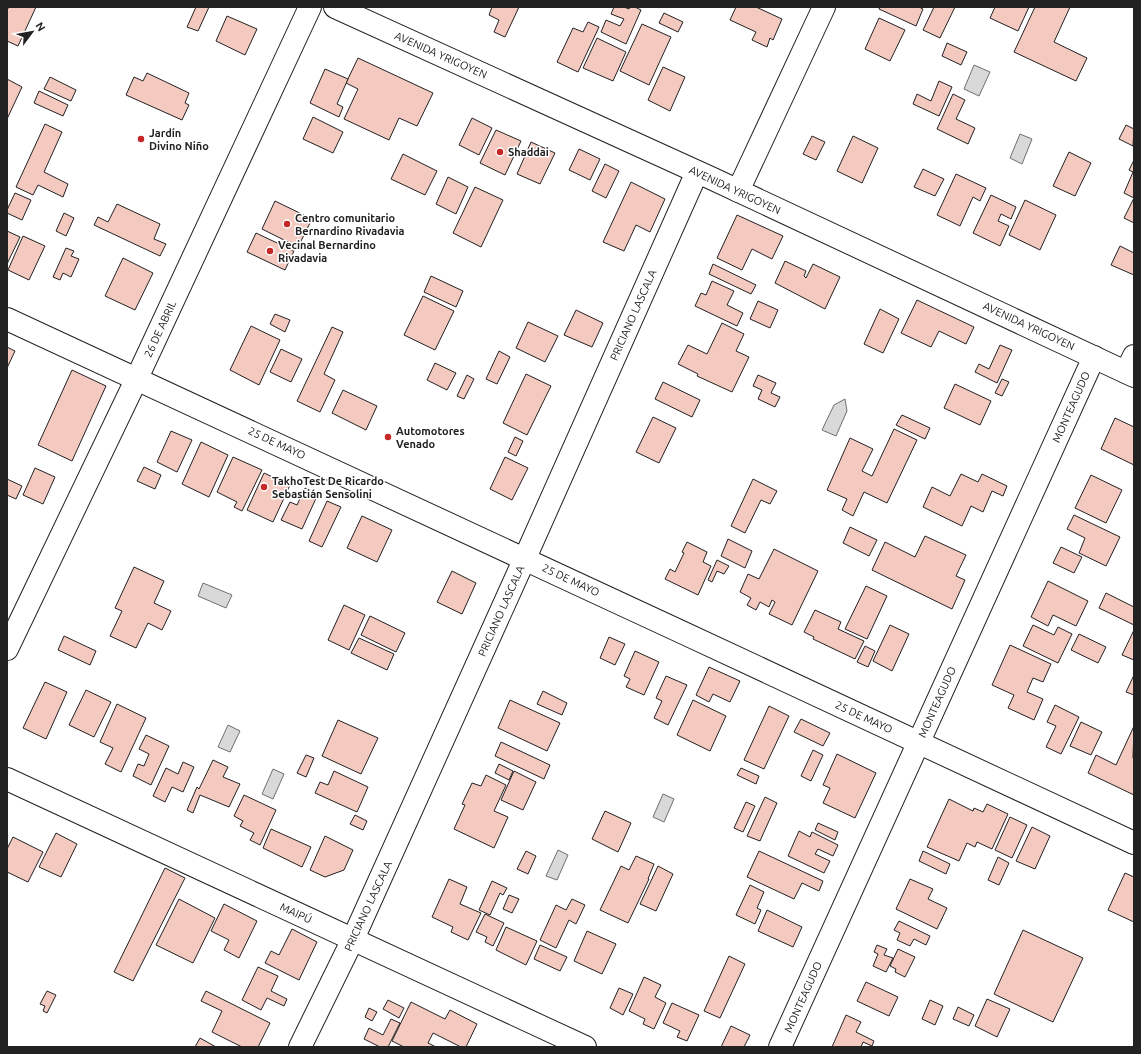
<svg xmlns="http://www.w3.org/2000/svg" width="1141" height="1054" font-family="Ubuntu,sans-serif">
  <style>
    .water { fill: #d9d9d9; stroke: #6f6f6f }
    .building { fill: #f3c9c0; stroke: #222 }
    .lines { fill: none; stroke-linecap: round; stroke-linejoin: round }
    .street-casing { stroke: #222; stroke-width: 24 }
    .secondary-casing { stroke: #222; stroke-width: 24 }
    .street { stroke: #fff; stroke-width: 22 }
    .secondary { stroke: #fff; stroke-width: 22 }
    .poi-dot { fill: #c62828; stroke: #fff; stroke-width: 1.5 }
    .labels { text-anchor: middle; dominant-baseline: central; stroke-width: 3; stroke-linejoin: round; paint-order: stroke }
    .street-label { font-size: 11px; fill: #222; stroke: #fff }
    .poi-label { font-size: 11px; font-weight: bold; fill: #222; stroke: #fff; text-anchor: start }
  </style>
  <rect width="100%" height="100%" fill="#fff"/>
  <g class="water">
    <polygon points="974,65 990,72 979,96 964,89"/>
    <polygon points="1020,134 1032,139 1022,164 1010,158"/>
    <polygon points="845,399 847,411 836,436 822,430 834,405"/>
    <polygon points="203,583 232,595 226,608 198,596"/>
    <polygon points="228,725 240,731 230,752 218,747"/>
    <polygon points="273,769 284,774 273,799 262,794"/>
    <polygon points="663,794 674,799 664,822 653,817"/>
    <polygon points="558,850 568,855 557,880 546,876"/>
  </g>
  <g class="building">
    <polygon points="9,7 36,7 18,46 7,41 7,10"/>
    <polygon points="196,7 209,7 198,31 187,27"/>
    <polygon points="492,7 519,7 505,37 494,32 499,20 489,15"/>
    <polygon points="614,7 624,7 629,9 630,7 635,7 641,10 626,44 601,32 606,20 620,26 624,19 611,14"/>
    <polygon points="736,7 756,7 782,19 773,40 770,38 767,47 752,40 756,32 730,20"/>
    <polygon points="880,7 919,7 923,9 916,26 879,9"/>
    <polygon points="934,7 955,7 940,38 923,30"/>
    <polygon points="995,7 1029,7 1018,31 990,18"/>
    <polygon points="1035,7 1070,7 1054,42 1087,58 1076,81 1014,52"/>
    <polygon points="664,13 683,22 678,32 659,23"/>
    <polygon points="227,16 257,29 245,55 216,41"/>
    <polygon points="879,18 905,30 890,61 865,49"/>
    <polygon points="588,22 599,27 578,72 557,62 573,28 583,32"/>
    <polygon points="642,24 671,37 649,85 620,71"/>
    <polygon points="597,38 626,52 613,81 583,68"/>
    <polygon points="947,43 967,52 961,65 942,56"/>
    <polygon points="358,58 433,93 417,126 399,118 389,140 344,119 358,89 346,83"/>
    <polygon points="663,67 685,77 670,111 648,100"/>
    <polygon points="325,69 348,79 337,104 343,107 339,117 310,103"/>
    <polygon points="147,73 189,93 185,103 189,105 182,120 126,95 134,77 143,81"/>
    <polygon points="50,77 76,90 71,101 44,89"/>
    <polygon points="7,79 22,87 7,119"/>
    <polygon points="939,81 952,87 939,116 913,104 917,94 931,101"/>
    <polygon points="39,91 68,105 63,116 34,103"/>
    <polygon points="953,94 965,100 956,119 975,128 968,144 937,129"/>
    <polygon points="313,117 343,132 333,153 303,139"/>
    <polygon points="472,118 492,128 479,155 459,145"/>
    <polygon points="45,124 62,132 44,172 68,184 63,197 38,185 33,195 16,187"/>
    <polygon points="1126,125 1134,129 1133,146 1119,139"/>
    <polygon points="496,130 521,141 505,175 480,163"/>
    <polygon points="812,136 825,142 816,160 803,154"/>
    <polygon points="853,136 878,148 862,183 837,171"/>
    <polygon points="531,142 555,153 540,184 517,174"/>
    <polygon points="579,149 600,159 590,180 569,170"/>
    <polygon points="1069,152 1091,163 1075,196 1053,186"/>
    <polygon points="403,154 437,171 425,195 391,179"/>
    <polygon points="1134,160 1134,223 1124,218 1134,198 1124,193 1133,172 1129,170"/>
    <polygon points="605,164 619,171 606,198 592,191"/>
    <polygon points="923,169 944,179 935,196 914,187"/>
    <polygon points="956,174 986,188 980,201 973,197 960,226 937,215"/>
    <polygon points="448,177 468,187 456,214 436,204"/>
    <polygon points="631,182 665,199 650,232 636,225 624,251 603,242"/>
    <polygon points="475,187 503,200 481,247 453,233"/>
    <polygon points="15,193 31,200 22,220 7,213 7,210"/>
    <polygon points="991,195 1016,207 1011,219 1001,214 998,221 1009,226 1000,246 973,233"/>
    <polygon points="1025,200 1056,215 1040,250 1009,235"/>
    <polygon points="275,201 312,219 298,247 262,229"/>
    <polygon points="117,204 160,224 154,239 166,244 160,256 94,225 98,217 108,222"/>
    <polygon points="64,213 74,218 66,236 56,231"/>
    <polygon points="737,215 783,236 772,259 752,249 742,270 717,258"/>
    <polygon points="7,231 20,237 7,264"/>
    <polygon points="256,233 294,251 285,270 247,252"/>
    <polygon points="23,236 45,246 29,280 8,270"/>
    <polygon points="1120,246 1134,253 1134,275 1111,265"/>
    <polygon points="66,248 74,251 71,256 79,259 71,277 63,273 60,280 53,277"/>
    <polygon points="123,258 153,273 135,310 105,296"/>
    <polygon points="785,261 806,271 804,276 806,278 813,264 840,277 825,309 775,283"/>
    <polygon points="713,264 756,285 751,294 709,274"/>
    <polygon points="431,276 463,291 456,307 424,292"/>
    <polygon points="712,281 734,291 727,305 743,313 737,326 695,306 701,293 706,295"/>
    <polygon points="423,296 454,311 435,350 404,335"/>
    <polygon points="917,300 974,327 966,344 939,331 931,347 901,333"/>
    <polygon points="758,301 778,310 770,328 750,319"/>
    <polygon points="880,309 899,319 883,353 864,344"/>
    <polygon points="576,310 603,323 592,347 564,335"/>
    <polygon points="275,314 290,320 285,332 270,324"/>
    <polygon points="528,322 558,336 545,362 516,348"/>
    <polygon points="722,323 744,334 736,351 749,357 732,392 697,376 698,374 678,364 688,345 707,354"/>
    <polygon points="251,326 280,340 259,385 230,370"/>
    <polygon points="332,327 343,332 324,374 335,380 320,412 297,401"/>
    <polygon points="1000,345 1012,350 997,383 975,372 979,364 989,369"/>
    <polygon points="7,347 15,351 7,368"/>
    <polygon points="281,349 302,359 291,382 270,372"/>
    <polygon points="499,351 510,357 497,384 486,379"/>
    <polygon points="435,363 456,373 447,390 427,380"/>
    <polygon points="72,370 106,386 72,461 38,445"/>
    <polygon points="526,374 551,386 527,435 503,423"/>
    <polygon points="467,375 474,379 464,399 457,396"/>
    <polygon points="758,375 776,383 771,393 780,397 775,407 758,399 762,390 753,386"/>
    <polygon points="1002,379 1009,382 1002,396 995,393"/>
    <polygon points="663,382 700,400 692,417 655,399"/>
    <polygon points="955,384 991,401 980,425 944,408"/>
    <polygon points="343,390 377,406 366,430 332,413"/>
    <polygon points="902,415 930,428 925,439 896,425"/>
    <polygon points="653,417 676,428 659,463 636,452"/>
    <polygon points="1115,418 1134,427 1134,465 1101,449"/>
    <polygon points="894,429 917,440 887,503 864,492 853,516 842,510 847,499 827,490 850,438 873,449 862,471 872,476"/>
    <polygon points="171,431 192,440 177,472 157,462"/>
    <polygon points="515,437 523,441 516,456 508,452"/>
    <polygon points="201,442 228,455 209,497 182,484"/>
    <polygon points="233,457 262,470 242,511 234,507 237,502 217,492"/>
    <polygon points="505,457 528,468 512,500 490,489"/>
    <polygon points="144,467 161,475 155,489 137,481"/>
    <polygon points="35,468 55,477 43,504 23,495"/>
    <polygon points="264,473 290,485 273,522 247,510"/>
    <polygon points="961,474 978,482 982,474 1007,486 1003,496 992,491 983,512 971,506 962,526 923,507 932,487 950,496"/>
    <polygon points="1091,475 1122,490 1106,523 1075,508"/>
    <polygon points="7,479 22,486 16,499 7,495"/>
    <polygon points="753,479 777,491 770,504 761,500 745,533 731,526"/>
    <polygon points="305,488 318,494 302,529 281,520 290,502 297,505"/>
    <polygon points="327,501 341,507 322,547 309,541"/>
    <polygon points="1074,515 1120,537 1106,566 1079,553 1085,538 1067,529"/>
    <polygon points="362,516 392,530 377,562 347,548"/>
    <polygon points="850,527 877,540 869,556 843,543"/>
    <polygon points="925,536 966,555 956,576 965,580 952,609 872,570 885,542 915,557"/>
    <polygon points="728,539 752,551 745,568 721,556"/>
    <polygon points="687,542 707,552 703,562 711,566 698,595 665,579 670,569 675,572 684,553 682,552"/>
    <polygon points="1061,547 1082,557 1074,573 1053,563"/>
    <polygon points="774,549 818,571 792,625 769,614 775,602 772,600 769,607 760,602 756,610 747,605 751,598 740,592 748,574 759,579"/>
    <polygon points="717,560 729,566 724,574 717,571 712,582 708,580"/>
    <polygon points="134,567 164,581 154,603 171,611 162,630 148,623 136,648 110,636 122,611 115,608"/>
    <polygon points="452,571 476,583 462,614 437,602"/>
    <polygon points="1048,581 1088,601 1076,626 1053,615 1048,626 1031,617"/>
    <polygon points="866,586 887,596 867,639 845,629"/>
    <polygon points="1106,593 1134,607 1134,625 1099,608"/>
    <polygon points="344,605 365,615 349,650 328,640"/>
    <polygon points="815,610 841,622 838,629 864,641 855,659 813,639 814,637 804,632"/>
    <polygon points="370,616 405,633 396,652 361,635"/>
    <polygon points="890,625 909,634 892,671 873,661"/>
    <polygon points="1033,625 1054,635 1058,627 1072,634 1058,663 1023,646"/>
    <polygon points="1134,630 1134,660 1122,655"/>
    <polygon points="1079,634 1106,647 1098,663 1071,650"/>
    <polygon points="64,636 96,651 90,665 58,650"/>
    <polygon points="609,637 625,644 615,665 600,658"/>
    <polygon points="359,638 394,654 387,670 351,653"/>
    <polygon points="1010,645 1051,664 1043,682 1033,678 1027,692 1043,699 1034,720 1008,708 1014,695 992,685"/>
    <polygon points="865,646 875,651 868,667 857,662"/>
    <polygon points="635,651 659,662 644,695 626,687 630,679 624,676"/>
    <polygon points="709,667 740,681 730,702 713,694 709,702 696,695"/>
    <polygon points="1134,675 1134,695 1126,692"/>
    <polygon points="666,676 687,685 668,725 654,718 662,701 656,698"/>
    <polygon points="45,682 67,692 46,739 23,728"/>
    <polygon points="86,690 111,702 94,737 69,725"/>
    <polygon points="543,691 567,703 562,715 537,704"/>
    <polygon points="510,700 560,723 547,751 498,728"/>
    <polygon points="693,700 726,716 710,751 677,735"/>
    <polygon points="117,704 146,718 121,772 105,764 113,748 100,742"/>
    <polygon points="1055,705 1079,717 1061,754 1046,747 1056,726 1047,722"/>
    <polygon points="769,706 789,716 764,769 744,760"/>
    <polygon points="801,719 830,733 823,746 794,732"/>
    <polygon points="338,720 378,738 361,774 322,756"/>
    <polygon points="1081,722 1102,732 1091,755 1070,746"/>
    <polygon points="1134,726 1133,758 1134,759 1134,795 1088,773 1096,755 1116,765"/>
    <polygon points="146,735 169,746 151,785 133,776 138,764 144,766 149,754 139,749"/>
    <polygon points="501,742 550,765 544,779 495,756"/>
    <polygon points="813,750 823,755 811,781 801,776"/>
    <polygon points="837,754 876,773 855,818 823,803 830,788 823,785"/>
    <polygon points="306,755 314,758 306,777 297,773"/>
    <polygon points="213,760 228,767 223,777 240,784 229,807 200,795 193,813 187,810 197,787 199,789"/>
    <polygon points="183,762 194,767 183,792 172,787 165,802 153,796 166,768 178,774"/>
    <polygon points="499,764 513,771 509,780 495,773"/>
    <polygon points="741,768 759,776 756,784 737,775"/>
    <polygon points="334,771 368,787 357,812 315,793 320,782 328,785"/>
    <polygon points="514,771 536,782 523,810 501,800"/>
    <polygon points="486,775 506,785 494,811 508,817 494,848 454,829 465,805 462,804 472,783 481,786"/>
    <polygon points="244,795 276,810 260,845 250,840 254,833 240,826 243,821 234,816"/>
    <polygon points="765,797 777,803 760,841 747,836"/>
    <polygon points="949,799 973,811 974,808 983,812 987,804 1008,814 992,849 977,842 975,847 967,843 959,861 927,847"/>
    <polygon points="746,802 755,806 743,832 734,828"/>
    <polygon points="605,811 631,823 618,852 592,839"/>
    <polygon points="355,815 367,821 363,830 350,824"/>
    <polygon points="1010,817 1027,825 1012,858 995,850"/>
    <polygon points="818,823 838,832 835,840 815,830"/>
    <polygon points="1032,827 1050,836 1035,869 1016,861"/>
    <polygon points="271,829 311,847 302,867 263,848"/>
    <polygon points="799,831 810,837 812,832 838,845 833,856 818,849 815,854 830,861 824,873 788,856"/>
    <polygon points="56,833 77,844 61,877 39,867"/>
    <polygon points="325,836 353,850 344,870 325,877 310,870"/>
    <polygon points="13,837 43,852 28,882 7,872 7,849"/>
    <polygon points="526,851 536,856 528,874 517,869"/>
    <polygon points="759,851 823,881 819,891 802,883 794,899 747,877"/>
    <polygon points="923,851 950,864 946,874 919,861"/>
    <polygon points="636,856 654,864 648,879 649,879 628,923 600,910 621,866 629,870"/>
    <polygon points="998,857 1009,863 999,885 988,880"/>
    <polygon points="658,866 673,874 656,911 640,904"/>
    <polygon points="165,868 185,878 133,981 114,972"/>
    <polygon points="1125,873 1134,877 1134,922 1108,910"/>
    <polygon points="449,879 467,887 460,904 481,913 468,940 451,932 453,927 432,917"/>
    <polygon points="910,879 933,889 928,899 947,908 937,929 896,909"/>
    <polygon points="492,881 507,888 503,895 500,893 490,915 479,910"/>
    <polygon points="750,885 764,892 757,908 761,910 755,924 736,915"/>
    <polygon points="509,895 519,899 512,913 503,909"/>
    <polygon points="179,899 215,918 193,963 156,945"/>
    <polygon points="572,899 585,905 576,924 569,920 556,948 540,940 556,905 566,910"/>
    <polygon points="224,904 257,921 239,958 224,950 229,940 211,931"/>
    <polygon points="767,910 802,927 793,947 758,931"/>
    <polygon points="485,914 504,923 493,946 485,942 487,937 476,932"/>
    <polygon points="899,921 930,936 926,945 914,939 910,946 897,940 900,933 894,930"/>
    <polygon points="506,927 537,941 526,965 496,950"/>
    <polygon points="292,929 317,942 299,980 265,963 271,951 279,955"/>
    <polygon points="1023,930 1083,958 1053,1022 994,994"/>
    <polygon points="587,931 616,944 602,974 574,961"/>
    <polygon points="540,945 567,957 560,971 534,959"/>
    <polygon points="877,945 887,949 884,955 893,958 886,972 873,966 878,954 874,952"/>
    <polygon points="898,949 915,957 905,977 895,972 896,969 890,966"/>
    <polygon points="729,956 745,964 720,1018 704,1011"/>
    <polygon points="258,967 278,976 271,991 287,999 284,1006 267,998 261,1010 242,1000"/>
    <polygon points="644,977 661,985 655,997 666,1003 654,1029 643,1024 645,1019 629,1011"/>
    <polygon points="866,982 898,997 889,1016 857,1001"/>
    <polygon points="619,988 633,994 623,1015 610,1008"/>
    <polygon points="47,991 56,995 47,1013 43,1011 45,1006 40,1004"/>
    <polygon points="206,991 270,1023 258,1047 242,1047 212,1032 222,1011 201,1001"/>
    <polygon points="987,999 1010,1009 997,1037 975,1026"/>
    <polygon points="388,1000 404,1008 399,1018 383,1009"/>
    <polygon points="930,1000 943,1006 935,1025 922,1019"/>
    <polygon points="411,1002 445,1019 450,1010 477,1024 466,1047 461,1047 433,1033 428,1043 436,1047 404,1047 392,1041"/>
    <polygon points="672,1003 699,1015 687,1041 677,1037 680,1031 663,1023"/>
    <polygon points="958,1007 974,1015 969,1026 953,1019"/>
    <polygon points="369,1008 377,1012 372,1021 365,1017"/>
    <polygon points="846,1015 861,1022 856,1032 874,1041 872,1046 863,1042 861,1047 832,1047"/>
    <polygon points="391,1019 400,1023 388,1047 380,1047 364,1039 369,1028 383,1035"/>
    <polygon points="731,1026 750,1035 744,1047 721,1047"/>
    <polygon points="200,1038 216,1047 195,1047"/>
  </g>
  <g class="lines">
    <defs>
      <g id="street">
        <polyline points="738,191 824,7"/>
        <path d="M7,319c377,172 751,350 1127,524"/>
        <polyline points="1126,372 1134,356"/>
        <polyline points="7,649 137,378 310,7"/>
        <polyline points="7,779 585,1047"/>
        <polyline points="300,1047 353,939 525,558 697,172"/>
        <polyline points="780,1047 1094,357"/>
      </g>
      <polyline id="secondary" points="335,7 713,179 1134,376"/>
    </defs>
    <use href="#street" class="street-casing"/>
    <use href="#secondary" class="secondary-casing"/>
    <use href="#street" class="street"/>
    <use href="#secondary" class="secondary"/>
  </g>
  <g class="poi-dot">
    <circle cx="141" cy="139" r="4"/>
    <circle cx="500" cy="152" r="4"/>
    <circle cx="287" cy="224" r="4"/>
    <circle cx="270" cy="251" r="4"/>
    <circle cx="388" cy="437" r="4"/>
    <circle cx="264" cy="487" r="4"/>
  </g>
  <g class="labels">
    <g class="street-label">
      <text transform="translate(441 55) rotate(24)">AVENIDA YRIGOYEN</text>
      <text transform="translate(735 190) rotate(25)">AVENIDA YRIGOYEN</text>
      <text transform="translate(633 315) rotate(-66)">PRICIANO LASCALA</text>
      <text transform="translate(1029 326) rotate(25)">AVENIDA YRIGOYEN</text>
      <text transform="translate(160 329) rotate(-65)">26 DE ABRIL</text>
      <text transform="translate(1071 407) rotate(-66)">MONTEAGUDO</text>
      <text transform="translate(277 443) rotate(25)">25 DE MAYO</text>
      <text transform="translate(571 580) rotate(25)">25 DE MAYO</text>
      <text transform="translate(501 611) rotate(-66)">PRICIANO LASCALA</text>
      <text transform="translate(937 702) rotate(-66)">MONTEAGUDO</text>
      <text transform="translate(864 717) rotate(25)">25 DE MAYO</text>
      <text transform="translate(368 906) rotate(-65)">PRICIANO LASCALA</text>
      <text transform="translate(296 913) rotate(25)">MAIPÚ</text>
      <text transform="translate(803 997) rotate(-66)">MONTEAGUDO</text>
    </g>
    <g class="poi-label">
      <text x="149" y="133">Jardín<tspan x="149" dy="13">Divino Niño</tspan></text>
      <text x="508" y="152">Shaddai</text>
      <text x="295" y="218">Centro comunitario<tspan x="295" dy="13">Bernardino Rivadavia</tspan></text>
      <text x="278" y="245">Vecinal Bernardino<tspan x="278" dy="13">Rivadavia</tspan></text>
      <text x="396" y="431">Automotores<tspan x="396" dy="13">Venado</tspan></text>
      <text x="272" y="481">TakhoTest De Ricardo<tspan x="272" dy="13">Sebastián Sensolini</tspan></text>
    </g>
  </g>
  <rect width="1141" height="1054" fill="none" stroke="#222222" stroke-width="16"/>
  <g transform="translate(32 32) rotate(58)" stroke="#ffffff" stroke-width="3" paint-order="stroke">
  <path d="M0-3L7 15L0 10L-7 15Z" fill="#222222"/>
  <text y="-6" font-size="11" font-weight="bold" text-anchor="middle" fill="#222222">N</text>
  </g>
</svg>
